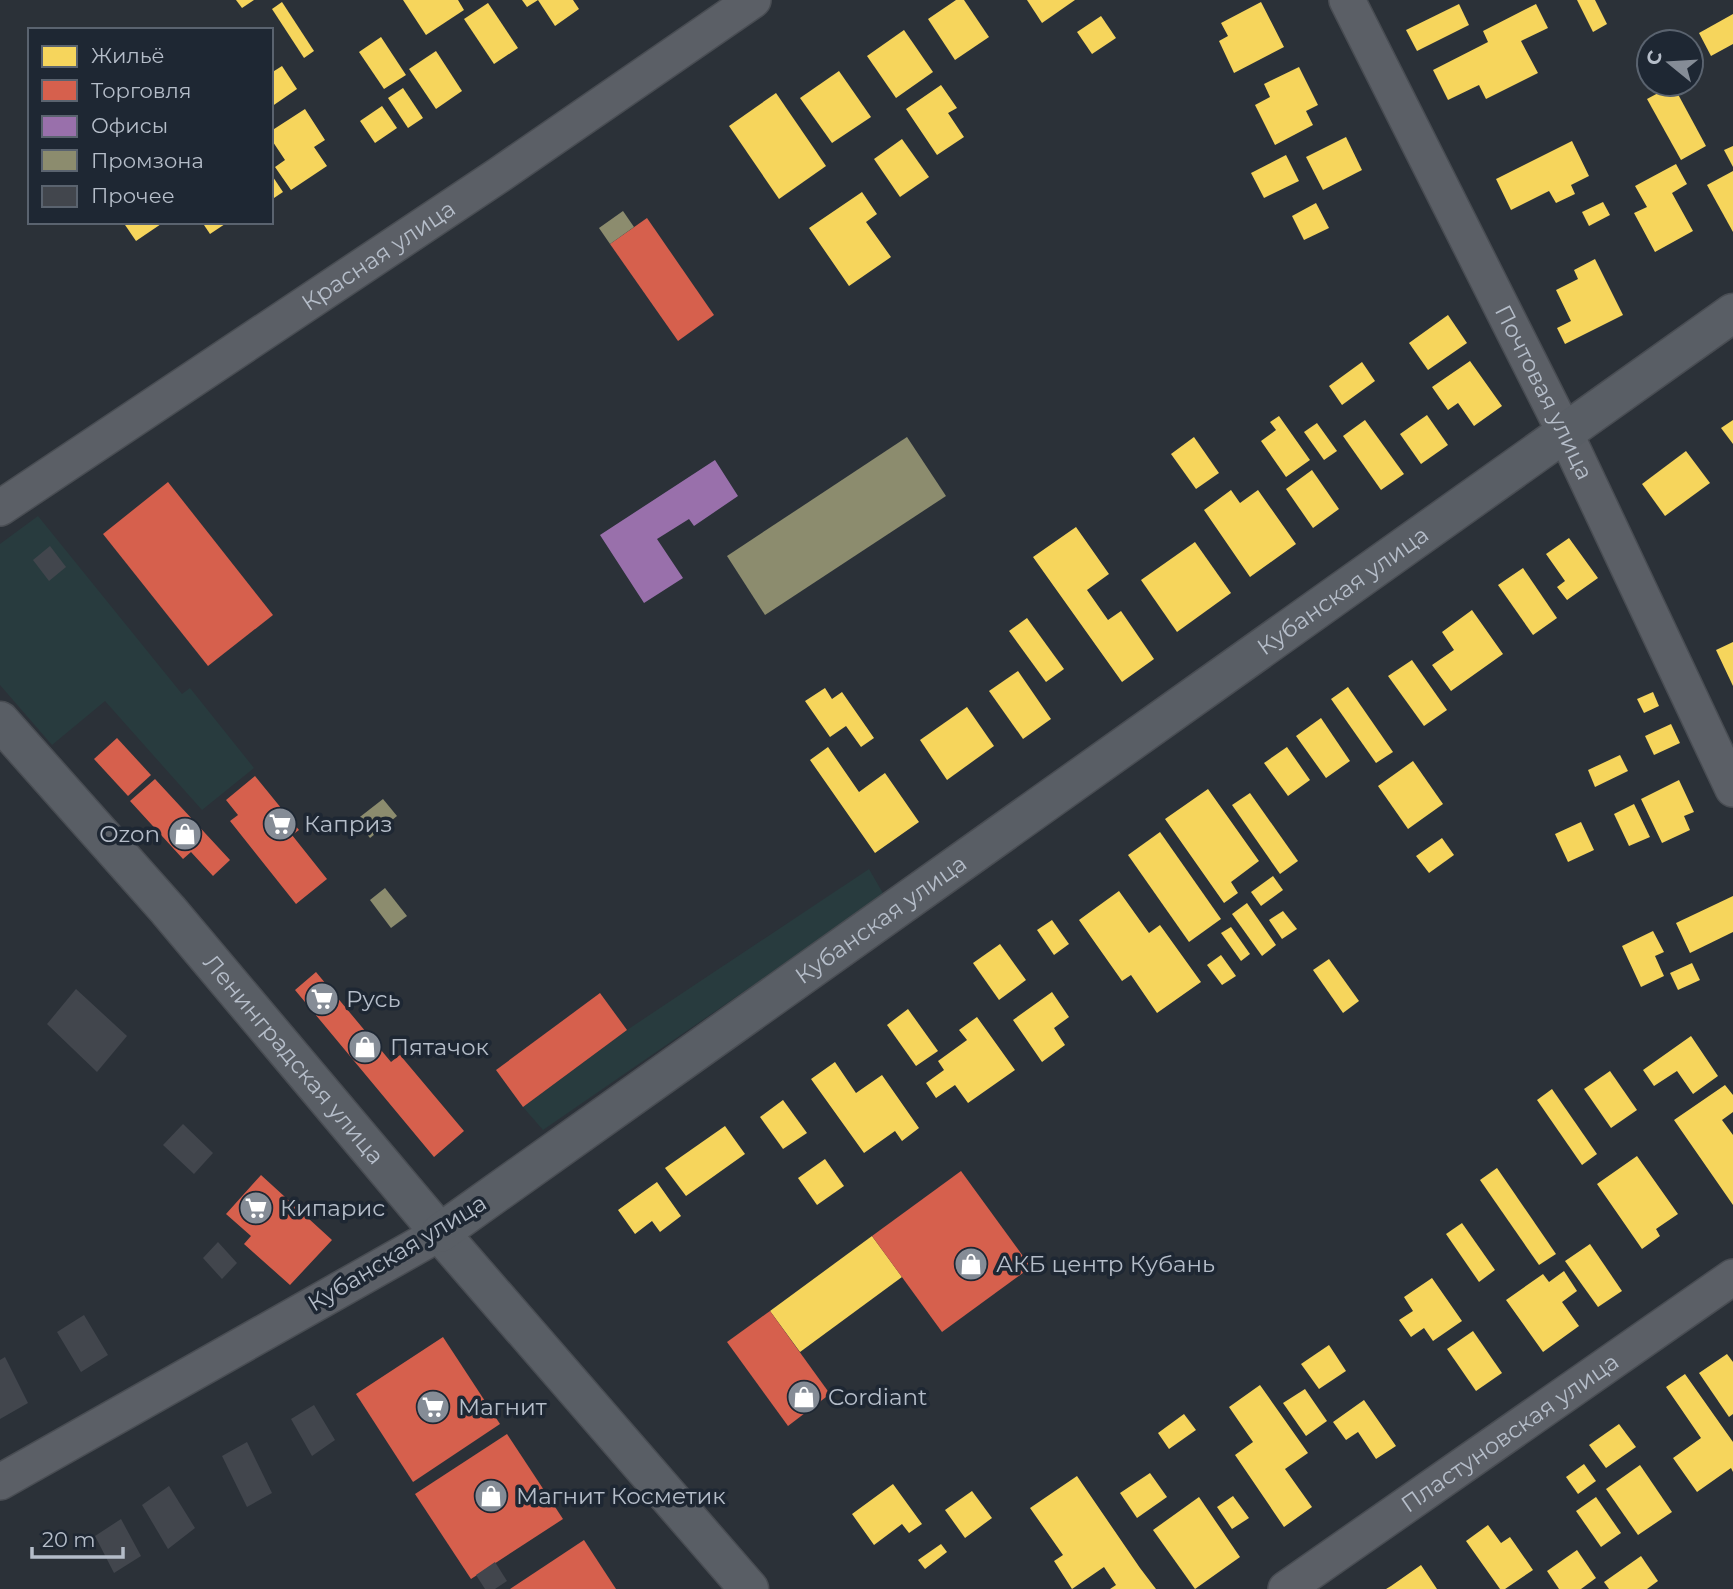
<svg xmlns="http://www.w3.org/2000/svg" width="1733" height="1589" font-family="Montserrat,sans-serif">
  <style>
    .green { fill: #283b3e }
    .homes { fill: #f6d55c }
    .shops { fill: #d6604d }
    .offices { fill: #9970ab }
    .industry { fill: #8c8c6e }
    .building { fill: #42464d }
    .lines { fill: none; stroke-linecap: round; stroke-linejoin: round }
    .street-casing { stroke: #494d53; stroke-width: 38 }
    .secondary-casing { stroke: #494d53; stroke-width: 41 }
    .street { stroke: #5b5f66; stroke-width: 35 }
    .secondary { stroke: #595e65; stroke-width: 38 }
    .labels { text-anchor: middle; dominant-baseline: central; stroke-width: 7; stroke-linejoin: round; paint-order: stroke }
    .street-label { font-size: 23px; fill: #b5bdc9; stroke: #1e2733 }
    .poi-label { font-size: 23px; fill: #b5bdc9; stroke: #1e2733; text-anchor: start }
  </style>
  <rect width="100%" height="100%" fill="#2b3138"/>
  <g class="green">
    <polygon points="38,516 182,694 190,688 254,768 202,810 105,701 52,745 0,685 0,544"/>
    <polygon points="869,869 884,895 543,1130 523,1107 627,1030"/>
  </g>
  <g class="homes">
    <polygon points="236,0 254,0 242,8"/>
    <polygon points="403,0 458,0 464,10 426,35"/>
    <polygon points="522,0 538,0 527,7"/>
    <polygon points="538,0 573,0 579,9 555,26"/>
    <polygon points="956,0 964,0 989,37 955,60 928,19"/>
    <polygon points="1027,0 1075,0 1042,23"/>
    <polygon points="1577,0 1595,0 1607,24 1593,32"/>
    <polygon points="282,2 314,51 304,58 272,9"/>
    <polygon points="1261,2 1284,47 1234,73 1219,41 1228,36 1221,23"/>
    <polygon points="488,3 518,48 494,64 464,19"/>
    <polygon points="1459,4 1469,25 1417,51 1406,30"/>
    <polygon points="1536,4 1548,28 1521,41 1538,73 1486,99 1479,85 1448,100 1433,70 1488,42 1483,31"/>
    <polygon points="1733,14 1733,44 1711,56 1699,33"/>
    <polygon points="1101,16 1116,38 1092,54 1077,32"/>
    <polygon points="904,30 933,72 896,98 867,56"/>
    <polygon points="381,37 406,75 384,89 359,52"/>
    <polygon points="436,51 462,91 436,109 409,69"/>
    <polygon points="282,66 297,89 271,107 271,73"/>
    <polygon points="1299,67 1318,105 1306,111 1313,125 1275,145 1255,105 1270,97 1264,84"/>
    <polygon points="839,71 871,117 832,143 800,98"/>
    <polygon points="941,85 957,108 948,113 964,137 937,155 906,109"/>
    <polygon points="1673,85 1706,146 1681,160 1647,99"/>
    <polygon points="403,88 423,118 408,128 388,98"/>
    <polygon points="776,93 826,166 779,199 729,126"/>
    <polygon points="382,106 397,128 375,143 360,121"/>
    <polygon points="305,109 325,140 314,147 327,166 291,190 275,167 285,160 271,139 271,131"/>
    <polygon points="1346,137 1362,170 1323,190 1306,157"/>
    <polygon points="902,139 929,177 900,197 874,159"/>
    <polygon points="1572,141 1589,176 1571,185 1575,194 1556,203 1549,191 1511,210 1496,179"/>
    <polygon points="1733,146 1733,167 1724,150"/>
    <polygon points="1286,155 1299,181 1264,198 1251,173"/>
    <polygon points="1676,164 1687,184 1672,193 1693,231 1655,252 1634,213 1647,207 1635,186"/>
    <polygon points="1733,171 1733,232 1707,185"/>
    <polygon points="271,174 283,192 271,200"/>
    <polygon points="862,192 877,214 866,222 891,257 849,286 809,228"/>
    <polygon points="1603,202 1610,215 1589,226 1582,212"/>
    <polygon points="1316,203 1329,228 1304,240 1292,216"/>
    <polygon points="123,222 164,222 136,241"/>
    <polygon points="202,222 228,222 210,234"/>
    <polygon points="1595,259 1623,315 1565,344 1557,328 1571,321 1556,290 1578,279 1574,270"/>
    <polygon points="1448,315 1467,343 1428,370 1409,343"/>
    <polygon points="1470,361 1502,406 1474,426 1458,403 1448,410 1432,387"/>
    <polygon points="1362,362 1375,381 1342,405 1329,386"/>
    <polygon points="1427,415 1448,445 1421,464 1400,434"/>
    <polygon points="1279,416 1310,460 1286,477 1261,441 1276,430 1270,422"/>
    <polygon points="1365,420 1404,474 1381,490 1343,436"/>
    <polygon points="1733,420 1733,444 1721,428"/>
    <polygon points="1317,423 1337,451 1324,460 1304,432"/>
    <polygon points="1194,437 1219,473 1196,489 1171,454"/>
    <polygon points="1686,451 1710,483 1665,516 1642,484"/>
    <polygon points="1312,470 1339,509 1313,528 1286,489"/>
    <polygon points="1231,490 1240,503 1258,490 1296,544 1250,577 1204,510"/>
    <polygon points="1076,527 1109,574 1087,590 1108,620 1121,611 1154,659 1122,682 1033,557"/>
    <polygon points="1569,538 1598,578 1567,600 1557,587 1565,581 1546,554"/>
    <polygon points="1195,542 1231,593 1177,632 1141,580"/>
    <polygon points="1523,568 1557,618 1533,635 1498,585"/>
    <polygon points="1472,610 1503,654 1451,691 1432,665 1454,650 1442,632"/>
    <polygon points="1027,618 1064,669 1046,682 1009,631"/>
    <polygon points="1733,642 1733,686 1716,650"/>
    <polygon points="1412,660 1447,710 1424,726 1388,676"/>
    <polygon points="1018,671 1051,719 1023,739 989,691"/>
    <polygon points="1348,687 1393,752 1376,763 1331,699"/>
    <polygon points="825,688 832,699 842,692 874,738 861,747 846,726 830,737 805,701"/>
    <polygon points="1653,692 1659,706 1644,713 1637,699"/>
    <polygon points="967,707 994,746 947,780 920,740"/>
    <polygon points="1321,718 1350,761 1326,778 1296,736"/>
    <polygon points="1671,724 1680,743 1654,755 1645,736"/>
    <polygon points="828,747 859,792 885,773 919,822 875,853 810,760"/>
    <polygon points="1287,747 1310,780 1288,796 1264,763"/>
    <polygon points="1620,755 1628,771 1595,787 1588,770"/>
    <polygon points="1413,761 1443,804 1408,829 1378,786"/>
    <polygon points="1679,780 1694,812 1684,816 1690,830 1662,843 1641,799"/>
    <polygon points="1208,789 1259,861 1231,882 1238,893 1224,903 1165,819"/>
    <polygon points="1250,793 1298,861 1280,874 1232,805"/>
    <polygon points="1634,804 1650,837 1629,846 1614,814"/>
    <polygon points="1581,822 1594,850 1568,862 1555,834"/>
    <polygon points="1160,832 1221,919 1189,942 1128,855"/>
    <polygon points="1442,838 1454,855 1429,873 1416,856"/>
    <polygon points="1273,876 1283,890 1261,906 1251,892"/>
    <polygon points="1119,891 1149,933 1160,925 1201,982 1157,1013 1131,975 1122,981 1079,920"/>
    <polygon points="1733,896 1733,932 1690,953 1676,923"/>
    <polygon points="1247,903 1276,945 1262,956 1232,914"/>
    <polygon points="1283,911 1297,929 1282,939 1269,920"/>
    <polygon points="1052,920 1069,944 1054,955 1037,930"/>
    <polygon points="1231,927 1250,954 1241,961 1221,933"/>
    <polygon points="1653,931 1664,952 1655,956 1664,976 1641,987 1622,946"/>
    <polygon points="1000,944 1026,980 999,1000 973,963"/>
    <polygon points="1221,955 1236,976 1222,985 1207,965"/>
    <polygon points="1329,959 1359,1001 1343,1013 1313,970"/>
    <polygon points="1692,963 1700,980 1678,990 1670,973"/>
    <polygon points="1052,992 1069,1017 1054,1028 1065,1045 1042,1062 1013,1020"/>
    <polygon points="908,1009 938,1051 916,1066 887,1025"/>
    <polygon points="977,1017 1015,1070 968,1103 955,1085 936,1098 926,1083 944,1070 938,1061 967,1040 959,1030"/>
    <polygon points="1691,1036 1718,1076 1693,1094 1677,1071 1654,1086 1643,1070"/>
    <polygon points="835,1062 856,1093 882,1075 919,1128 902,1141 895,1131 864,1153 811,1079"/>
    <polygon points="1610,1071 1637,1110 1611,1128 1584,1089"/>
    <polygon points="1725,1085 1733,1095 1733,1112 1722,1120 1733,1135 1733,1205 1674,1120"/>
    <polygon points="1552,1089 1597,1154 1582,1165 1537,1100"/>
    <polygon points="783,1100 807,1133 783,1149 760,1117"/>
    <polygon points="725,1126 745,1154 686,1196 665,1168"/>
    <polygon points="1637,1156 1678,1214 1656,1229 1660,1236 1642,1249 1597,1184"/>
    <polygon points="825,1159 844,1186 817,1205 798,1178"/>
    <polygon points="1497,1168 1556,1254 1539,1265 1480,1180"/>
    <polygon points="657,1182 681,1216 660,1232 652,1221 635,1234 618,1210"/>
    <polygon points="1462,1223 1495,1270 1479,1282 1446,1234"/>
    <polygon points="872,1236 902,1277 800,1352 770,1311"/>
    <polygon points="1590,1244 1622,1291 1598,1307 1565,1261"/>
    <polygon points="1564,1271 1577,1291 1562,1302 1579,1326 1543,1352 1506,1300 1543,1274 1549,1282"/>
    <polygon points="1432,1278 1462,1321 1433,1341 1424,1328 1411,1337 1399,1320 1413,1311 1404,1297"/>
    <polygon points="1473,1331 1502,1373 1476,1391 1447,1349"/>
    <polygon points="1329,1345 1346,1371 1319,1389 1301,1364"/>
    <polygon points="1727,1354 1733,1362 1733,1414 1729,1417 1699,1373"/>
    <polygon points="1685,1374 1733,1442 1733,1472 1731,1468 1697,1492 1673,1458 1701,1438 1666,1387"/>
    <polygon points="1260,1385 1308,1453 1285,1469 1312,1507 1284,1527 1235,1455 1253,1442 1229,1407"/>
    <polygon points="1305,1389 1327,1421 1306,1436 1283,1403"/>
    <polygon points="1364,1400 1396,1446 1376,1459 1358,1432 1346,1440 1333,1422"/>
    <polygon points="1184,1414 1196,1430 1169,1449 1158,1433"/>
    <polygon points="1619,1424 1636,1447 1606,1468 1589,1445"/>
    <polygon points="1584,1464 1596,1481 1578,1494 1566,1477"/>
    <polygon points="1640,1465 1672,1512 1638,1535 1606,1489"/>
    <polygon points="1150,1473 1167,1497 1137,1518 1120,1493"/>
    <polygon points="1077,1476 1140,1568 1156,1589 1110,1589 1116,1585 1104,1567 1072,1589 1054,1561 1063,1555 1030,1508"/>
    <polygon points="893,1484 922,1524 909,1533 902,1524 874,1545 852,1514"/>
    <polygon points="972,1491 992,1518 965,1538 945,1510"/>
    <polygon points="1233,1496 1249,1518 1232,1529 1217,1507"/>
    <polygon points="1199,1497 1240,1557 1195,1589 1153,1530"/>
    <polygon points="1596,1497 1621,1533 1601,1547 1576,1511"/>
    <polygon points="1488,1525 1501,1543 1510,1537 1533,1570 1505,1589 1500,1589 1466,1541"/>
    <polygon points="941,1544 947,1552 925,1569 918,1560"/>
    <polygon points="1577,1550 1596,1578 1581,1589 1559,1589 1547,1571"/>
    <polygon points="1641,1556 1658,1581 1647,1589 1609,1589 1604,1582"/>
    <polygon points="1421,1565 1437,1589 1386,1589 1391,1586"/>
  </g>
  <g class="shops">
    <polygon points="647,218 714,315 678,341 610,244"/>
    <polygon points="168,482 273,615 208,666 103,534"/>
    <polygon points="117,738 151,775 128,796 94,759"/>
    <polygon points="255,776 299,830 292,835 327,879 296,904 230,821 238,815 226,800"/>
    <polygon points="155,779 230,860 213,876 191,852 183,859 130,801"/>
    <polygon points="316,972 391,1062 400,1055 464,1131 434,1157 295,990"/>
    <polygon points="600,993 627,1030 523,1107 496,1070"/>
    <polygon points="961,1171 1031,1267 942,1332 872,1236"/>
    <polygon points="261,1175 332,1240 290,1285 244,1244 251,1236 226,1214"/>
    <polygon points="770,1311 830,1394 788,1426 727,1342"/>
    <polygon points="443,1337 500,1424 413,1482 356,1394"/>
    <polygon points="507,1434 563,1519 471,1579 415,1494"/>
    <polygon points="584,1540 616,1589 510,1589"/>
  </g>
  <polygon class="offices" points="715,460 738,496 694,526 689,519 657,539 683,578 644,603 600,535"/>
  <g class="industry">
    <polygon points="623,211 634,227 610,244 599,228"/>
    <polygon points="907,437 946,496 765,615 727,556"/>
    <polygon points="383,799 397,816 370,838 356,820"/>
    <polygon points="385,888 407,916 391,928 370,900"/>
  </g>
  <g class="building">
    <polygon points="50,546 66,567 49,581 33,560"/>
    <polygon points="76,989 127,1036 97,1072 47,1024"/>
    <polygon points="183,1124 213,1153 194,1174 163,1145"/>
    <polygon points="218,1242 237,1263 222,1279 203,1258"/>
    <polygon points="84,1315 108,1355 81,1372 57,1332"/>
    <polygon points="5,1357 28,1403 0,1419 0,1360"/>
    <polygon points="314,1405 335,1440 312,1456 291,1419"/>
    <polygon points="247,1442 272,1493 247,1507 222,1456"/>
    <polygon points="169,1486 195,1528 168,1549 142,1505"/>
    <polygon points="121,1519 141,1556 114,1573 95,1536"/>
    <polygon points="495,1562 507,1581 495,1589 485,1589 476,1575"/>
  </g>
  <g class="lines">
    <defs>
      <g id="street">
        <path id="s1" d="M1347,0l219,435 167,354"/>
        <path id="s2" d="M0,508l499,-333 254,-175"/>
        <polyline points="0,1482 440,1233"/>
        <path id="s3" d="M1286,1589l447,-312"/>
      </g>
      <g id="secondary">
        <path id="s4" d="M0,721l168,189 272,323 309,356"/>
        <path id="s5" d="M440,1233l1293,-920"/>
      </g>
    </defs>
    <use href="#street" class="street-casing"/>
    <use href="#secondary" class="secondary-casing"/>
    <use href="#street" class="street"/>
    <use href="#secondary" class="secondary"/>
  </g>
  <defs>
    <symbol id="supermarket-disc" viewBox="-11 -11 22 22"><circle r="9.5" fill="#858c96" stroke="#1e2733"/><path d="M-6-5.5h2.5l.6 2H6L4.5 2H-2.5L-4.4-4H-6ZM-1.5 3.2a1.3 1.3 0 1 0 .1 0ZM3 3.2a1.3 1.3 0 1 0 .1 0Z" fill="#fff"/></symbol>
    <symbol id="shop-disc" viewBox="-11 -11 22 22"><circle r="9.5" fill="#858c96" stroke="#1e2733"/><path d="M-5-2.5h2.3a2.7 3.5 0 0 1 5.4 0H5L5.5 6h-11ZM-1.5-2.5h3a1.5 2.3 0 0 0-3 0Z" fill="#fff"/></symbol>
  </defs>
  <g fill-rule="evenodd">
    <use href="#supermarket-disc" x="261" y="805" width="38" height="38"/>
    <use href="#shop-disc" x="166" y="815" width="38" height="38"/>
    <use href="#supermarket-disc" x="303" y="980" width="38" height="38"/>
    <use href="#shop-disc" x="346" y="1028" width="38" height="38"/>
    <use href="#supermarket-disc" x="237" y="1189" width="38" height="38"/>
    <use href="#shop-disc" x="952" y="1245" width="38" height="38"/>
    <use href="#shop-disc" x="785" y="1378" width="38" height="38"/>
    <use href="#supermarket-disc" x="414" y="1388" width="38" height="38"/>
    <use href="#shop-disc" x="472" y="1477" width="38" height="38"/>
  </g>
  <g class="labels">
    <g class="street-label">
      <text stroke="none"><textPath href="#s2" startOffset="455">Красная улица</textPath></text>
      <text stroke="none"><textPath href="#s1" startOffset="439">Почтовая улица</textPath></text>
      <text stroke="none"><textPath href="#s5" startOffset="1108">Кубанская улица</textPath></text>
      <text stroke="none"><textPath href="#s5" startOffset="541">Кубанская улица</textPath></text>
      <text stroke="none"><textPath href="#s4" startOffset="448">Ленинградская улица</textPath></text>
      <text transform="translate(397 1253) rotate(-31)">Кубанская улица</text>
      <text stroke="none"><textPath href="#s3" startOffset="273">Пластуновская улица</textPath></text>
    </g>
    <g class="poi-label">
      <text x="304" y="824">Каприз</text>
      <text x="160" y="834" text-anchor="end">Ozon</text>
      <text x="346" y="999">Русь</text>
      <text x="390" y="1047">Пятачок</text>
      <text x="280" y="1208">Кипарис</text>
      <text x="996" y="1264">АКБ центр Кубань</text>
      <text x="828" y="1397">Cordiant</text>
      <text x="458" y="1407">Магнит</text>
      <text x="516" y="1496">Магнит Косметик</text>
    </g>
  </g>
  <rect x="28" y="28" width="245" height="196" fill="#1e2733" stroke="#5a636f" stroke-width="2"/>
  <rect x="42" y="46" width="35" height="21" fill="#f6d55c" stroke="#5a636f" stroke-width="2"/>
  <text x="91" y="63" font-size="21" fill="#b5bdc9">Жильё</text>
  <rect x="42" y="80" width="35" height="21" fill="#d6604d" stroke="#5a636f" stroke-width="2"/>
  <text x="91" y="98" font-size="21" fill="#b5bdc9">Торговля</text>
  <rect x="42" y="116" width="35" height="21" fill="#9970ab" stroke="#5a636f" stroke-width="2"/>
  <text x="91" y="133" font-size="21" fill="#b5bdc9">Офисы</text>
  <rect x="42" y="150" width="35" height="21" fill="#8c8c6e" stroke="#5a636f" stroke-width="2"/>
  <text x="91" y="168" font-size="21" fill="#b5bdc9">Промзона</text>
  <rect x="42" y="186" width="35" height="21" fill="#42464d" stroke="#5a636f" stroke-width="2"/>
  <text x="91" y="203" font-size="21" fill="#b5bdc9">Прочее</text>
  <g transform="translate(1670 63) rotate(288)"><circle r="33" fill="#1e2733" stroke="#5a636f" stroke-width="2"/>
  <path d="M0-5L12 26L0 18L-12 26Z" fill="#858c96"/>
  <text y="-10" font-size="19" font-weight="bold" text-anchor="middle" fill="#b5bdc9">С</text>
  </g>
  <path d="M32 1547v10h91v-10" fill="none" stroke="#b5bdc9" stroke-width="3.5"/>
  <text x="42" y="1547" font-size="21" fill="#b5bdc9" stroke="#1e2733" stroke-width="5" paint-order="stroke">20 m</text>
</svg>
